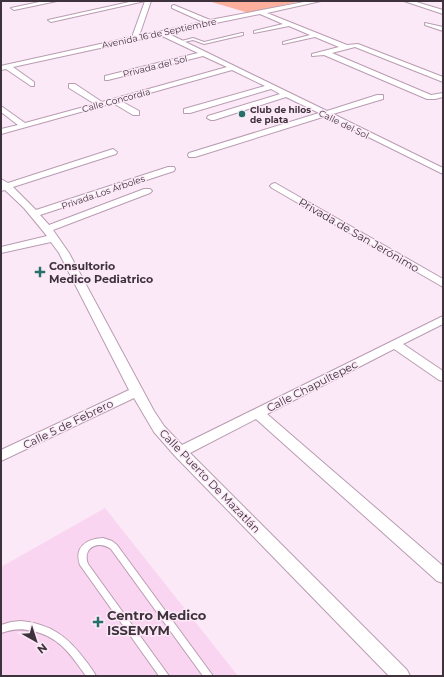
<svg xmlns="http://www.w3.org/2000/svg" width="444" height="677" font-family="Montserrat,sans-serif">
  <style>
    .built { fill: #fad5f1 }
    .green { fill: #fdaf9d }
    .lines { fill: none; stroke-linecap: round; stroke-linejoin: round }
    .service-casing { stroke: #b99cb2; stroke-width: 2 }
    .minor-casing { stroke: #b99cb2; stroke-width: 2 }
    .service { fill: #fff; fill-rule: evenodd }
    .minor { fill: #fff; fill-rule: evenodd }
    .poi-dot { fill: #277069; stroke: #fce9f7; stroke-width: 1.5 }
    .labels { text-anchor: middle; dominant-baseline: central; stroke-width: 3; stroke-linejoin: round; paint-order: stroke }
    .far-street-label { font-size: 9px; fill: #3e323c; stroke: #fce9f7 }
    .far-poi-label { font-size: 9px; font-weight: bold; fill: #3e323c; stroke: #fce9f7; text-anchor: start }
    .street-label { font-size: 11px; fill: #3e323c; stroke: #fce9f7 }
    .poi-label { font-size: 11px; font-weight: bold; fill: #3e323c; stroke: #fce9f7; text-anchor: start }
    .near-poi-label { font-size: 13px; font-weight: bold; fill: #3e323c; stroke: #fce9f7; text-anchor: start }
  </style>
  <rect width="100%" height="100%" fill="#fce9f7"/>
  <polygon class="built" points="105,508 238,676 1,676 1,567"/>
  <polygon class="green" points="208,1 301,1 249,13"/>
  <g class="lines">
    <defs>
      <g id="service">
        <polygon points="242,33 243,33 243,35 204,44 193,40 180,43 178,42 193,38 204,42"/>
        <path d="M103,538l9,3 5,4 96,131h-10l-92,-127c-12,-9 -29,-2 -23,15l81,112h-10l-79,-111c-6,-18 6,-26 23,-27z"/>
        <path d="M21,621c30,3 47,16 64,39 4,5 8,10 11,16h-10c-15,-21 -27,-40 -54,-45 -11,-3 -20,-2 -31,2v-8l10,-3z"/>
      </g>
      <g id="minor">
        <polygon points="44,1 57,1 14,10 11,8"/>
        <polygon points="134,1 145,1 51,22 48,20"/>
        <polygon points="145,1 151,1 139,36 203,22 172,8 172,6 174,5 210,20 309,1 321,1 267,13 347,45 358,44 443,77 443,82 355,47 332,53 431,95 443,93 443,97 435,99 427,99 324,55 312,56 312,54 339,47 315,37 283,44 283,42 310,35 289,26 254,33 254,31 283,24 260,14 167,33 327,111 377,95 383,95 383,99 333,114 443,168 443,174 326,116 195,157 189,157 188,155 189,153 319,113 286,97 214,120 211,120 207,118 208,116 280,94 271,89 190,113 184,113 184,109 265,86 232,70 121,101 139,111 139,115 133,115 113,103 1,134 1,129 18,125 1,112 1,106 25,123 95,104 69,88 69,84 75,84 102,102 227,67 203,56 108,80 105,80 105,76 198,53 160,35 13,67 34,82 34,86 31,86 6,69 1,70 1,66 5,65 132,37"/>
        <polygon points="404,1 413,1 443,10 443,14"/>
        <polygon points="425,23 443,27 443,31 425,25"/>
        <polygon points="113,149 117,152 116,154 13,187 36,210 168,167 174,167 175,169 174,171 40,215 49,225 144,189 150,189 152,191 150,193 53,230 69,253 154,411 164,426 182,445 443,316 443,324 403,344 443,371 443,381 439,380 394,349 267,414 443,566 443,583 437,581 256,419 190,453 407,670 410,676 389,676 175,456 154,432 134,398 1,461 1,450 129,390 59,253 51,242 1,253 1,247 47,236 24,208 5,190 1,191 1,179 8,183"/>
        <polygon points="275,183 443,279 443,287 272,188 270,186 272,184"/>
      </g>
    </defs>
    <use href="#service" class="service-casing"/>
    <use href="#minor" class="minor-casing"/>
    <use href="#service" class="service"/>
    <use href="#minor" class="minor"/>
  </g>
  <g class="poi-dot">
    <circle cx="242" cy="114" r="4"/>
    <path d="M38 266h4v4h4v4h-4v4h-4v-4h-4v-4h4z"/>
    <path d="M96 616h4v4h4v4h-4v4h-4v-4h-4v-4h4z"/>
  </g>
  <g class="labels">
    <g class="far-street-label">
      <text transform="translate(159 33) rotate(-12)">Avenida 16 de Septiembre</text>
      <text transform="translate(155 66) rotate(-14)">Privada del Sol</text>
      <text transform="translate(116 100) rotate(-15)">Calle Concordia</text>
      <text transform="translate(344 124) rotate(26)">Calle del Sol</text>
      <text transform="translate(103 192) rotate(-19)">Privada Los Árboles</text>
    </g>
    <g class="far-poi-label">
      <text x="250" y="109">Club de hilos<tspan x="250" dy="10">de plata</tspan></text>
    </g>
    <g class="street-label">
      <text transform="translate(359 235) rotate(30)">Privada de San Jerónimo</text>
      <text transform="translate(312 386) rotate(-27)">Calle Chapultepec</text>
      <text transform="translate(68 424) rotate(-26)">Calle 5 de Febrero</text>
      <text transform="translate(210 481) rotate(46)">Calle Puerto De Mazatlán</text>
    </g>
    <g class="poi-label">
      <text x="49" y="266">Consultorio<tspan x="49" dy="13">Medico Pediatrico</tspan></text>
    </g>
    <g class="near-poi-label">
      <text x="107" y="615">Centro Medico<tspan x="107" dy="15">ISSEMYM</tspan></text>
    </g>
  </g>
  <rect width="444" height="677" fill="none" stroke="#3e323c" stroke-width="4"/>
  <g transform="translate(36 641) rotate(141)" stroke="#fce9f7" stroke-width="3" paint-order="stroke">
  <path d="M0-3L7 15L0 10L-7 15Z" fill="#3e323c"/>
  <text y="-6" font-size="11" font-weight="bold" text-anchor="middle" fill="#3e323c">N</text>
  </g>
</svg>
